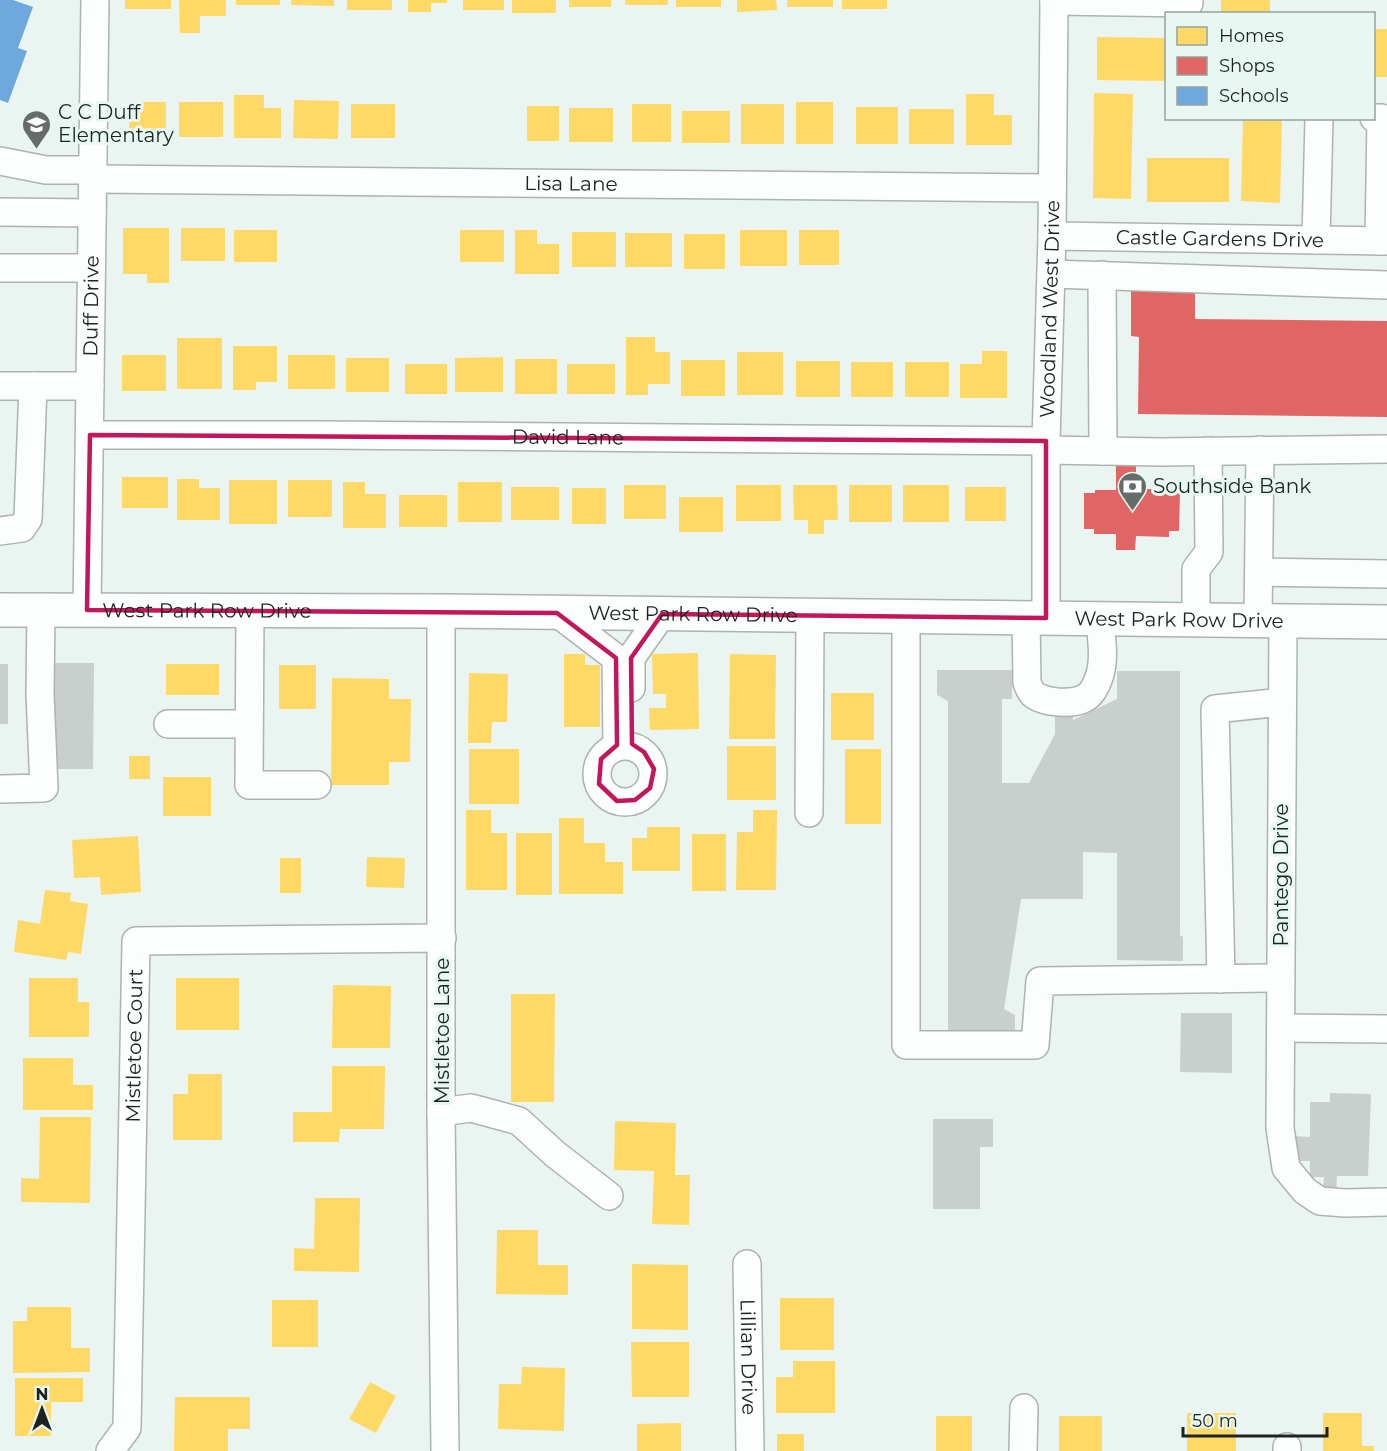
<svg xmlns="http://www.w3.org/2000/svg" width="1387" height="1451" font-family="Montserrat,sans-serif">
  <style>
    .homes { fill: #ffd966 }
    .shops { fill: #e06666 }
    .schools { fill: #6fa8dc }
    .building { fill: #c8cfcc }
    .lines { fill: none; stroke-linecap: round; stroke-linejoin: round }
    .minor-casing { stroke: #acb3b0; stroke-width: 30 }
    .major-casing { stroke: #acb3b0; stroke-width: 36 }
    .minor { stroke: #fcfdfd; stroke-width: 27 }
    .major { stroke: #fcfdfd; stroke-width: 33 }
    .marked { fill: none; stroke: #c2185b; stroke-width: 4.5; stroke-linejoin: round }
    .labels { text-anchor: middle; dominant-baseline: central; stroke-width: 6; stroke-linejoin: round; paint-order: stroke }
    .poi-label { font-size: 20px; fill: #1e2322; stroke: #e7f7f1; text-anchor: start }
    .street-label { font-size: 20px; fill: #1e2322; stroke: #e7f7f1 }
  </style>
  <rect width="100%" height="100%" fill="#eaf4f0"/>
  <g class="homes">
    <rect x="125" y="0" width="46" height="9"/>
    <polygon points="179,0 226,0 226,16 200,16 200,33 180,33"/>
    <rect x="236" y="0" width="44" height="5"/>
    <polygon points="291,0 334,0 334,6 291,5"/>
    <rect x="347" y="0" width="45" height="10"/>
    <polygon points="408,0 447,0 447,3 431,3 431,12 408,12"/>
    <rect x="463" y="0" width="41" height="10"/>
    <rect x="512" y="0" width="44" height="13"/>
    <rect x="569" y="0" width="42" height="7"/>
    <rect x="625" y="0" width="43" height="5"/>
    <rect x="676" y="0" width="45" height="7"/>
    <polygon points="737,0 776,0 777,10 737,12"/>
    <rect x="787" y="0" width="46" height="7"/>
    <rect x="842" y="0" width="45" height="9"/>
    <rect x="1221" y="0" width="49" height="14"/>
    <rect x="1374" y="29" width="13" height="48"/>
    <polygon points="1097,37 1166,38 1166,81 1097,80"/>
    <polygon points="1094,93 1133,94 1131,199 1093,198"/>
    <polygon points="966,94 994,94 994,115 1012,115 1012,145 966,145"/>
    <polygon points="234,95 264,95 264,108 281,108 281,138 234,138"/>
    <polygon points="294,100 339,101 338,139 293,138"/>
    <rect x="129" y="102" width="37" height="32"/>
    <rect x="179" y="102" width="44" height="35"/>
    <rect x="796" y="102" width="37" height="42"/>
    <rect x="351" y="104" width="44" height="34"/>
    <rect x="632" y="104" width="39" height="38"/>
    <rect x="741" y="104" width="43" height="40"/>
    <rect x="527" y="106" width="32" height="35"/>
    <rect x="856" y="107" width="42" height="37"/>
    <rect x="569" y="108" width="44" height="34"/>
    <rect x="909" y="109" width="45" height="35"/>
    <rect x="682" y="111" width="48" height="32"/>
    <polygon points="1243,118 1282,118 1280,203 1241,201"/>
    <rect x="1147" y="158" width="82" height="44"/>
    <polygon points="123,228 169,228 169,283 147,283 147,274 123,274"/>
    <rect x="181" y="228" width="44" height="33"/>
    <rect x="234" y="230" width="43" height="32"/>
    <rect x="460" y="230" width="44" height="32"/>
    <polygon points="515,230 537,230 537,244 559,244 559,274 515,274"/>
    <rect x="740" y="230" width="47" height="36"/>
    <rect x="799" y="230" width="40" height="35"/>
    <rect x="572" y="232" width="44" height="35"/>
    <rect x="625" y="233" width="47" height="34"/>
    <rect x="684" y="234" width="41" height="35"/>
    <polygon points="626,337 655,337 655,352 670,352 670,384 648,384 648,395 626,395"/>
    <rect x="177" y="338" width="45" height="51"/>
    <polygon points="233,346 277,346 277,382 256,382 256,390 233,390"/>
    <polygon points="982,351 1007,351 1007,398 960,398 960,364 982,364"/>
    <rect x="737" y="352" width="46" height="43"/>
    <rect x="122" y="355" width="44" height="36"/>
    <rect x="288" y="355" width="47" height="34"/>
    <polygon points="503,357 503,392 455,392 455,358"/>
    <rect x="346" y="358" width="43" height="34"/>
    <rect x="515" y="359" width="42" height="35"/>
    <rect x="681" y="360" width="44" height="36"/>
    <rect x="796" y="361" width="44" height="36"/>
    <rect x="851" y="362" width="42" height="35"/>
    <rect x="905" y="362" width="44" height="35"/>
    <rect x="405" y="364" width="42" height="30"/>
    <rect x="567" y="364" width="48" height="30"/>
    <rect x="122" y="477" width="46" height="31"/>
    <polygon points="177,479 199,479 199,488 220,488 220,520 177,520"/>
    <rect x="229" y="480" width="48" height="44"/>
    <rect x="288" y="480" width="44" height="37"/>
    <polygon points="343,482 365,482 365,494 386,494 386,528 343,528"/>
    <rect x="458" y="482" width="44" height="40"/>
    <rect x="624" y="485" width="42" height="34"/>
    <rect x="736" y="485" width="45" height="36"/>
    <polygon points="793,485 837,485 838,520 824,520 824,534 808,534 808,520 794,520"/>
    <rect x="849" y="485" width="43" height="37"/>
    <rect x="903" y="485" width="46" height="37"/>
    <rect x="511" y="487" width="48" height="33"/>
    <rect x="965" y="487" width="41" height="34"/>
    <rect x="572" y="488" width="34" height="36"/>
    <rect x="399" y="495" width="48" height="32"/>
    <rect x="679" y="497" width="44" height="35"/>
    <polygon points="698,653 699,729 650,730 649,708 666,708 666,694 653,694 652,654"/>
    <polygon points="564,654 585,654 585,665 600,665 600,727 564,727"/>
    <polygon points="730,654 776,655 775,739 729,739"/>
    <rect x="166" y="664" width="53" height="31"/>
    <rect x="279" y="665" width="37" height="44"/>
    <polygon points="469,673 508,674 507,722 492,722 491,743 468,743"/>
    <polygon points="332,678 389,679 389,699 411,699 410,762 389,762 389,785 331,785"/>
    <rect x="831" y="693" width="43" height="47"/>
    <rect x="727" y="746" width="49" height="54"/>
    <rect x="469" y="749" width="50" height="55"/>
    <rect x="845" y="749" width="36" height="75"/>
    <rect x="129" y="756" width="21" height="23"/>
    <rect x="163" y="777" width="48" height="39"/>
    <polygon points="466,810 491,810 491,833 507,833 507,890 466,890"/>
    <polygon points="753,810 777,810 776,890 736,890 737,832 753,832"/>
    <polygon points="559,818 584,818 584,843 605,843 605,862 623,862 623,894 559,894"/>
    <polygon points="647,827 680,827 680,871 632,871 632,838 647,838"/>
    <rect x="516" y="833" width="36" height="62"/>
    <rect x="692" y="834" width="34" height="57"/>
    <polygon points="138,836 141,892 101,895 100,877 74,878 72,840"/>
    <polygon points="367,857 405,858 404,888 366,887"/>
    <rect x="280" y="858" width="21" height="35"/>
    <polygon points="45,890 71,893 70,901 88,904 81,954 68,952 66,960 14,952 18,920 40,924"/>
    <polygon points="29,978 78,978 78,1002 89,1002 89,1037 29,1037"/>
    <rect x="176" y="978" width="63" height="52"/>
    <polygon points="333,985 391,986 390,1048 332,1048"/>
    <polygon points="511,994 555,994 554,1102 511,1102"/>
    <polygon points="23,1058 73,1058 73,1085 93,1085 93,1110 23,1110"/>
    <polygon points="332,1066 385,1066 384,1129 340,1129 339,1142 293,1142 293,1112 332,1112"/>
    <polygon points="188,1074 222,1074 222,1140 173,1140 173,1094 188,1094"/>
    <polygon points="40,1117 91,1117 90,1203 21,1202 21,1178 39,1179"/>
    <polygon points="615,1121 676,1123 675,1175 690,1175 689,1225 652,1224 654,1171 614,1170"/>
    <polygon points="315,1198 360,1198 359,1272 294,1271 294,1248 314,1249"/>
    <polygon points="497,1230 538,1230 538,1265 568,1265 568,1295 496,1294"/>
    <polygon points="632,1264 688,1265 688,1330 632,1329"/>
    <rect x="780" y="1298" width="54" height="52"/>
    <rect x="272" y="1300" width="46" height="47"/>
    <polygon points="27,1307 71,1307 71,1348 90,1348 90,1372 13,1373 13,1321 27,1321"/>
    <polygon points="631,1342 689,1342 689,1397 632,1397"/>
    <polygon points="793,1361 835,1361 835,1413 776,1413 776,1377 793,1377"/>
    <polygon points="522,1367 565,1368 564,1431 498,1429 499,1384 521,1384"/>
    <polygon points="15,1378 83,1378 83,1402 51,1402 51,1436 15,1436"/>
    <polygon points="370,1382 396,1396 376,1433 349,1419"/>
    <polygon points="175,1397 250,1397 250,1429 228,1429 228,1451 174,1451"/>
    <rect x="1187" y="1413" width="49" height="38"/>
    <polygon points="1323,1413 1362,1413 1362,1446 1374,1446 1374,1451 1323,1451"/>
    <rect x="936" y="1416" width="36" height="35"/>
    <rect x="1059" y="1416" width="43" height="35"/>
    <polygon points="681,1423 681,1451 637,1451 637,1424"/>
    <rect x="777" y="1434" width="27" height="17"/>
  </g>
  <g class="shops">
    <polygon points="1131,287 1195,288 1195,319 1387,321 1387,417 1138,414 1139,337 1131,336"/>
    <polygon points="1116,462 1136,462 1136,489 1168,489 1168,493 1180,493 1179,531 1169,531 1169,537 1136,536 1135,550 1116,550 1116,534 1094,534 1094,529 1084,529 1084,493 1095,493 1095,490 1116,490"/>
  </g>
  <polygon class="schools" points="0,0 13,0 33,7 18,48 27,51 8,103 0,100"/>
  <g class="building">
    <polygon points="52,663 94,663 93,769 52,769"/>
    <rect x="0" y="664" width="8" height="60"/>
    <polygon points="937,670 1012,670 1012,699 1002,699 1002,783 1029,783 1055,734 1055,711 1073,711 1073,720 1117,699 1117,671 1180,671 1180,935 1183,937 1183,961 1117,960 1117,853 1083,852 1083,899 1021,899 1004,1009 1015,1015 1015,1039 948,1039 948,701 937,695"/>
    <polygon points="1181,1013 1232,1013 1232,1073 1180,1072"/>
    <polygon points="1330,1093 1371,1094 1368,1176 1337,1176 1336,1194 1323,1193 1324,1177 1310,1177 1310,1161 1292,1161 1293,1136 1310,1137 1310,1102 1330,1102"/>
    <polygon points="933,1119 993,1119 993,1147 980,1147 980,1209 933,1209"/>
  </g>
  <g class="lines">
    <defs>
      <g id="minor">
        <polyline points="1054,1 1189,3 1189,0"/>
        <polyline points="1374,118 1381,118 1379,241"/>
        <polyline points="0,161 46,170 93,170"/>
        <path id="s1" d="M93,179l959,9"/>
        <polyline points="0,212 92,213"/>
        <path id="s2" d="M1052,236l335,5"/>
        <polyline points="1316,240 1319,118"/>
        <polyline points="0,268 91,268"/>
        <polyline points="1051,274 1387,285"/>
        <polyline points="1102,275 1103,451"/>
        <polyline points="0,386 90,386"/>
        <path id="s3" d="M90,435h233l723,6"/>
        <polyline points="1046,450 1162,452 1387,449"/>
        <polyline points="0,531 22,528 28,519 33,386"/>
        <polyline points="1259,572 1387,574"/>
        <path id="s4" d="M87,610l8,-610"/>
        <polyline points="250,611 249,785 317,785"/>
        <polyline points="441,611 441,1112 445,1451"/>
        <polyline points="557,613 616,658 617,747"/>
        <polyline points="906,617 906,1045 1035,1045 1040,981 1280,978"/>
        <path d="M1026,618l1,65c2,4 3,9 7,12 12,8 38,10 51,3 6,-3 11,-12 13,-18 8,-19 3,-42 2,-61"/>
        <path id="s5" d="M1046,618v-177l6,-205 2,-236"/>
        <polyline points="1196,620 1196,569 1209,552 1208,451"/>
        <polyline points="1258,621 1260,450"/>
        <polyline points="1283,621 1280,1128 1286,1168 1305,1191 1320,1201 1345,1203 1387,1202"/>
        <polyline points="631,688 631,658 662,614"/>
        <polyline points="168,724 249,724"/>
        <circle cx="625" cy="774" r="28"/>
        <polyline points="0,789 44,788 40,694 41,610"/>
        <polyline points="809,813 810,615"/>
        <polyline points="1221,979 1215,709 1282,702"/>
        <polyline points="1281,1028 1387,1029"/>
        <polyline points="441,1112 471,1108 519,1121 555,1154 609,1196"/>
        <path id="s6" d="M747,1264l3,187"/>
        <path id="s7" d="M110,1451l17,-23 9,-487 306,-3"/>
        <polyline points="1023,1451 1024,1408"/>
        <polyline points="1287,1451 1287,1447"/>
      </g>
      <g id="major">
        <path id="s8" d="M0,610l441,1 946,11"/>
      </g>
    </defs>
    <use href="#minor" class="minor-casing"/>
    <use href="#major" class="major-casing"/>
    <use href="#minor" class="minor"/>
    <use href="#major" class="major"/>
  </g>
  <path class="marked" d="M90,435l956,6v177l-384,-4 -31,44 1,86 12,8 10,17 -4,19 -15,12 -18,1 -18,-17 2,-25 16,-14 -1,-87 -59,-45 -470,-3z"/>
  <defs>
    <symbol id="school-pin" viewBox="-11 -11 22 30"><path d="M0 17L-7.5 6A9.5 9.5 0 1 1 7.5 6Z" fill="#656c6a" stroke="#e7f7f1"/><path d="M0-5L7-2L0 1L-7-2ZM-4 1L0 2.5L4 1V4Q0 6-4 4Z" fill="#fff"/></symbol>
    <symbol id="bank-pin" viewBox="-11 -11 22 30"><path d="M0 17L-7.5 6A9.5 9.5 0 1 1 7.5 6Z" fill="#656c6a" stroke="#e7f7f1"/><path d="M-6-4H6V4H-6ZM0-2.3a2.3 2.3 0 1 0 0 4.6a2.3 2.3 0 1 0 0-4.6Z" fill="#fff"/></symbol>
  </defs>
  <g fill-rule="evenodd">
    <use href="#school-pin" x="20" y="108" width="33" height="45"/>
    <use href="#bank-pin" x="1116" y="470" width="33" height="45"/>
  </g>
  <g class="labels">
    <g class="poi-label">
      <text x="58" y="112">C C Duff<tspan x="58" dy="23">Elementary</tspan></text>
      <text x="1153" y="486">Southside Bank</text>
    </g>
    <g class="street-label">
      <text stroke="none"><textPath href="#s1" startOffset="478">Lisa Lane</textPath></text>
      <text stroke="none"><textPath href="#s2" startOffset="168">Castle Gardens Drive</textPath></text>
      <text stroke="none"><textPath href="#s4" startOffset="304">Duff Drive</textPath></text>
      <text stroke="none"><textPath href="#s5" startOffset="309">Woodland West Drive</textPath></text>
      <text stroke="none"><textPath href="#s3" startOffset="478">David Lane</textPath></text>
      <text stroke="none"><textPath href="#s8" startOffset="207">West Park Row Drive</textPath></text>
      <text stroke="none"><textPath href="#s8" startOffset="693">West Park Row Drive</textPath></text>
      <text stroke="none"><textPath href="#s8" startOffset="1179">West Park Row Drive</textPath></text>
      <text transform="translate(1281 875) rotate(-90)">Pantego Drive</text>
      <text transform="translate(442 1031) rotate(-90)">Mistletoe Lane</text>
      <text stroke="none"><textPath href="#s7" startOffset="411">Mistletoe Court</textPath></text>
      <text stroke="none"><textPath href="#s6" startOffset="93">Lillian Drive</textPath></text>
    </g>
  </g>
  <rect x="1165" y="12" width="210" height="108" fill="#e7f7f1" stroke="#97a29e" stroke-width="1.5"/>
  <rect x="1177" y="27" width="30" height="18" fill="#ffd966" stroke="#97a29e" stroke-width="1.5"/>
  <text x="1219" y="42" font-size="18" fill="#1e2322">Homes</text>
  <rect x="1177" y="57" width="30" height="18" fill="#e06666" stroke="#97a29e" stroke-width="1.5"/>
  <text x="1219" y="72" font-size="18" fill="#1e2322">Shops</text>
  <rect x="1177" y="87" width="30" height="18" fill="#6fa8dc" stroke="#97a29e" stroke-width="1.5"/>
  <text x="1219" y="102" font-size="18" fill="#1e2322">Schools</text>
  <g transform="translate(42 1409)" stroke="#e7f7f1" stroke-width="4.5" paint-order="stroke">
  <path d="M0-4.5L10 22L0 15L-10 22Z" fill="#1e2322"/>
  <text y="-9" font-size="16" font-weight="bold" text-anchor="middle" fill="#1e2322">N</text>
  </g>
  <path d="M1183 1427v9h144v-9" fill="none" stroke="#1e2322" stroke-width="3"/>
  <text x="1192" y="1427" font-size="18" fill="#1e2322" stroke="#e7f7f1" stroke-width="4.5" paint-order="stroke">50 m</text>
</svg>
